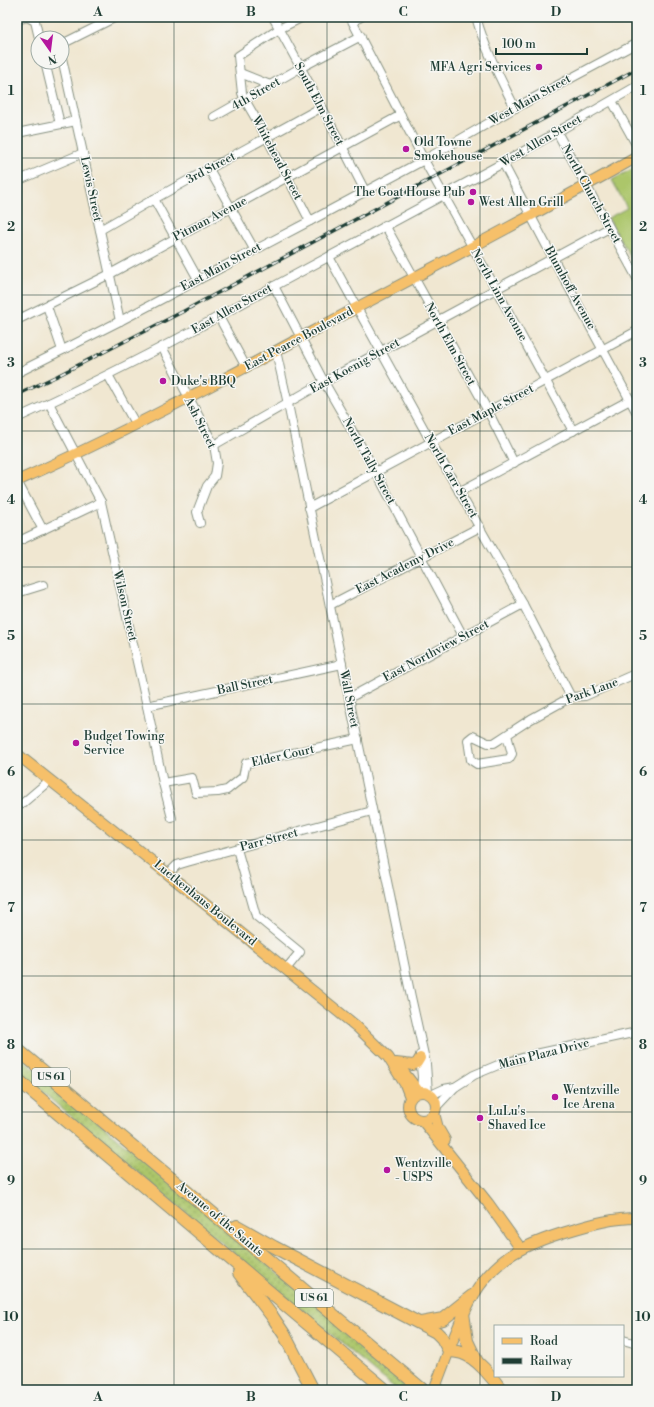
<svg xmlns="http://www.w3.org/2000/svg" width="654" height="1407" font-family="'Libre Bodoni',serif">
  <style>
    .grass { fill: url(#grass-dots); stroke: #668250 }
    .park { fill: #acc66b; stroke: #668250 }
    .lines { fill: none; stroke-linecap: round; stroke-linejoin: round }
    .minor-casing { stroke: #889282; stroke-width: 10 }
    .major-casing { stroke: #889282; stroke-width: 12 }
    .highway-casing { stroke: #889282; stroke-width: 14 }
    .minor { stroke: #fff; stroke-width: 8 }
    .major { stroke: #f6c06b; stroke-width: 10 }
    .highway { stroke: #f6c06b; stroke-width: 12 }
    .rail-casing { stroke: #1f3d34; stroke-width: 3.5 }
    .rail { stroke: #f6f6f2; stroke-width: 2; stroke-dasharray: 6; stroke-linecap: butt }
    .grid { fill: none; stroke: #1f3d34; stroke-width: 1; stroke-opacity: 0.55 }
    .poi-dot { fill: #b5179e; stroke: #f6f6f2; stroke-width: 1.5 }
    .labels { text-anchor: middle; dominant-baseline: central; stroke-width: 3; stroke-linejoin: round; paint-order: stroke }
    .shield { fill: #f6f6f2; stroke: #60746d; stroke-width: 1 }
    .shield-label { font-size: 11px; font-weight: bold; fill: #1f3d34 }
    .poi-label { font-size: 12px; fill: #1f3d34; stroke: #f6f6f2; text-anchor: start }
    .street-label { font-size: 12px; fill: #1f3d34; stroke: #f6f6f2 }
    .neatline { fill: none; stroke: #1f3d34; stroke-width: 1.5 }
    .grid-label { font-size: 13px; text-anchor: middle; font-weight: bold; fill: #1f3d34 }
  </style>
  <defs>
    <pattern id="grass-dots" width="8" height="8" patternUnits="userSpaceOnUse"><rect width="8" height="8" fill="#acc66b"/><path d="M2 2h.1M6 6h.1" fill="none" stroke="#8ba259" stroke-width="1.8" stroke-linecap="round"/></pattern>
  </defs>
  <rect width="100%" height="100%" fill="#f6f6f2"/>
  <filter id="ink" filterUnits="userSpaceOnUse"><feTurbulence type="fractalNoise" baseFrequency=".025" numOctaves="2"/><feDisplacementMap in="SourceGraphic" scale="8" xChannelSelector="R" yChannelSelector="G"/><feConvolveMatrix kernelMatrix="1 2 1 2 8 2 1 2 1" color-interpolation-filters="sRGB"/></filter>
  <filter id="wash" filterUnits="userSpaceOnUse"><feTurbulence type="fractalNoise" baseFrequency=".012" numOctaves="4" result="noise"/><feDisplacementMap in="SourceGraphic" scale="16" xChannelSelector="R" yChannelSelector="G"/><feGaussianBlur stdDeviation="0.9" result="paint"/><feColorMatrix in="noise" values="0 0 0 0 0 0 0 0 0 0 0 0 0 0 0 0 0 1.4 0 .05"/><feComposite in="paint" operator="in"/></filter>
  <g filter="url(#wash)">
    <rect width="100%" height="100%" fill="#f0e7d1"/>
    <polygon class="grass" points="17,1054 417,1390 397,1390 17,1071"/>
    <polygon class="park" points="637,166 637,268 608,218 627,208 612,180"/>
  </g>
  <g filter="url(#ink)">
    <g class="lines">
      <defs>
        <g id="minor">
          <polyline points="273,17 322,107 365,191"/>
          <polyline points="303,17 279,29 238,56 242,93 245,100 267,138 310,221"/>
          <polyline points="350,17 424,160 496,289 573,431"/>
          <path d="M476,17c9,32 24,61 39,91"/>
          <polyline points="634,17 637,27"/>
          <polyline points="17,20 27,17 35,21 39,38"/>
          <polyline points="353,21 361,17"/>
          <polyline points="62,44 116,17"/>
          <polyline points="62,58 120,321"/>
          <polyline points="45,62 60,124"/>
          <polyline points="240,73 270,85"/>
          <polyline points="612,101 637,146"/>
          <polyline points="214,117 300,68 361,36"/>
          <polyline points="557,132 637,278"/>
          <polyline points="17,133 76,121"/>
          <polyline points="503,163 553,258 637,413"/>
          <polyline points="209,169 254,249"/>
          <polyline points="17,181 83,153"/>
          <polyline points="154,199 198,279"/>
          <polyline points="385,225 488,411 514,463"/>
          <polyline points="100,230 154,199 322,107"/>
          <polyline points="329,257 431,442 523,604 571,697"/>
          <polyline points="274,286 324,382 376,472 463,636"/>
          <polyline points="47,306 62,350"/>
          <polyline points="219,317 246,367"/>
          <polyline points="17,320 110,274 401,115"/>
          <polyline points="162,347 214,445 217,463 215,476 207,486 197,512 200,523"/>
          <polyline points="276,351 288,404 342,664 411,997 426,1064 428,1093"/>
          <polyline points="17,373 120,321 310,221 424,160 515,108 637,43"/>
          <polyline points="108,375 136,425"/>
          <polyline points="49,403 101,502 147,706 163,783 172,818"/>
          <path d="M17,418c76,-35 150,-72 222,-113l264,-142 134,-77"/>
          <polyline points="214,445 324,382 609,228"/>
          <polyline points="17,481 43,530"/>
          <polyline points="459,492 630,400"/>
          <polyline points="309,508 637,331"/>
          <polyline points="17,542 101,502"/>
          <polyline points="17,593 43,585"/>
          <polyline points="330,605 480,527"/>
          <polyline points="349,698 523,604"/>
          <polyline points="147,706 342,664"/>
          <polyline points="507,735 512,754 509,759 477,764 471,760 468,740 473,736 488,743 494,743 531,719 571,697 585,696 637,673"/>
          <polyline points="163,783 192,778 196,793 218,792 227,790 243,777 246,763 358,739"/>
          <polyline points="17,805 23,803 50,780"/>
          <polyline points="237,849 256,916 300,952 286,969"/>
          <polyline points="168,874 177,865 187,862 372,811"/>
          <polyline points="420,1055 422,1077 421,1092"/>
          <polyline points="431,1095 444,1089 455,1087"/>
          <polyline points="437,1106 455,1087 474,1075 498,1065 536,1054 637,1032"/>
          <polyline points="623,1340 637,1344"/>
        </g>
        <g id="major">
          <path d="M17,481c117,-52 229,-114 341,-174 94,-49 187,-98 279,-150"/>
          <polyline points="17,754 168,874 356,1026 388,1057 405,1084 410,1097"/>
          <polyline points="396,1063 413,1065 417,1063 420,1058"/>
          <polyline points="402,1070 419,1092"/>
          <circle cx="422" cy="1106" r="14"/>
          <polyline points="434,1113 438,1128 445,1140"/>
          <polyline points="422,1120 488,1203 521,1249"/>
          <path d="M434,1390c5,-13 10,-26 15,-40 14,-36 26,-69 59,-93 18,-12 40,-20 61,-26 23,-7 44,-13 68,-13"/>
        </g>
        <g id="highway">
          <polyline points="17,1049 423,1390"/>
          <polyline points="17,1079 386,1390"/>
          <path d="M237,1226l37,21 162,85 6,6 7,13c4,0 9,1 13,2 14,4 31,25 39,37"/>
          <polyline points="239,1273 272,1316 284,1334 313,1390"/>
          <polyline points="463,1313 467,1341 476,1360"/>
          <polyline points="421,1323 443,1319 472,1296"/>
        </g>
      </defs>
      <use href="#minor" class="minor-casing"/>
      <use href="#major" class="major-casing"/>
      <use href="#highway" class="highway-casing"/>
      <use href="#minor" class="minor"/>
      <use href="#major" class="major"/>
      <use href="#highway" class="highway"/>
      <defs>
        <polyline id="rail" points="17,395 57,376 182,312 637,69"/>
      </defs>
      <use href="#rail" class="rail-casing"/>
      <use href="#rail" class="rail"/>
    </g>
  </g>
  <path class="grid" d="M174,17v1373M327,17v1373M480,17v1373M17,158h620M17,295h620M17,431h620M17,567h620M17,704h620M17,840h620M17,976h620M17,1112h620M17,1249h620"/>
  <g class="poi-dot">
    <circle cx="539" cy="67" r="4"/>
    <circle cx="406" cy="149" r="4"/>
    <circle cx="473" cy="192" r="4"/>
    <circle cx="471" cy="202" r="4"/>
    <circle cx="163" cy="381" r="4"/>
    <circle cx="76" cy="743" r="4"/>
    <circle cx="555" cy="1097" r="4"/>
    <circle cx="480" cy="1118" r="4"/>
    <circle cx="387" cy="1170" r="4"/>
  </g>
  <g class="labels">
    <g class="shield">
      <rect x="32" y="1068" width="38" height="18" rx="3"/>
      <rect x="295" y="1289" width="38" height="18" rx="3"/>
    </g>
    <g class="shield-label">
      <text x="51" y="1077">US 61</text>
      <text x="314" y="1298">US 61</text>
    </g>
    <g class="poi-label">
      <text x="531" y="67" text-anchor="end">MFA Agri Services</text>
      <text x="414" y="142">Old Towne<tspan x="414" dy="14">Smokehouse</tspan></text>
      <text x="465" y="192" text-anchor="end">The Goat House Pub</text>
      <text x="479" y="202">West Allen Grill</text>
      <text x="171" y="381">Duke's BBQ</text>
      <text x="84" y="736">Budget Towing<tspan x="84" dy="14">Service</tspan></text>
      <text x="563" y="1090">Wentzville<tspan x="563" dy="14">Ice Arena</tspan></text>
      <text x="488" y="1111">LuLu's<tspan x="488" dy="14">Shaved Ice</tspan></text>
      <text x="395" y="1163">Wentzville<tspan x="395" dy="14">- USPS</tspan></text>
    </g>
    <g class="street-label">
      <text transform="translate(256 94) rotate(-30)">4th Street</text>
      <text transform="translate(530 100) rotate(-29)">West Main Street</text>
      <text transform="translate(319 104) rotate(62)">South Elm Street</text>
      <text transform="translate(541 141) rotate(-30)">West Allen Street</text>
      <text transform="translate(277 158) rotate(62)">Whitehead Street</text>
      <text transform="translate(211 168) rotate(-28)">3rd Street</text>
      <text transform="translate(91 189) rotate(78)">Lewis Street</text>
      <text transform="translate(591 194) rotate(61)">North Church Street</text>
      <text transform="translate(210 219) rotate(-28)">Pitman Avenue</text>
      <text transform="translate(221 267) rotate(-28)">East Main Street</text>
      <text transform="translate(570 288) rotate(61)">Blumhoff Avenue</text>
      <text transform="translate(499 295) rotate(61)">North Linn Avenue</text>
      <text transform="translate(232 309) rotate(-29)">East Allen Street</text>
      <text transform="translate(299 339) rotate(-28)">East Pearce Boulevard</text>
      <text transform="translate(450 344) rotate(61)">North Elm Street</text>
      <text transform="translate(355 366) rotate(-29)">East Koenig Street</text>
      <text transform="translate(491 410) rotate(-28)">East Maple Street</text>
      <text transform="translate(200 423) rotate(63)">Ash Street</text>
      <text transform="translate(369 461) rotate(61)">North Tally Street</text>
      <text transform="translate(451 476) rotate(60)">North Carr Street</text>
      <text transform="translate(405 566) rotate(-27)">East Academy Drive</text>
      <text transform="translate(125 606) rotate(77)">Wilson Street</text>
      <text transform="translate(436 651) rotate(-28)">East Northview Street</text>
      <text transform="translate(245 685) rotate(-12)">Ball Street</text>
      <text transform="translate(592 691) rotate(-20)">Park Lane</text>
      <text transform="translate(349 699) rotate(79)">Wall Street</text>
      <text transform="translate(283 756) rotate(-13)">Elder Court</text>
      <text transform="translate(269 840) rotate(-15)">Parr Street</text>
      <text transform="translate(205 903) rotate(39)">Luetkenhaus Boulevard</text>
      <text transform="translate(544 1054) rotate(-14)">Main Plaza Drive</text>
      <text transform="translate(220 1219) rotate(40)">Avenue of the Saints</text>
    </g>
  </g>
  <rect width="654" height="1407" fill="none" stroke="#f6f6f2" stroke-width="44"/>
  <rect x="494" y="1325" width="130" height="52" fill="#f6f6f2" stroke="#a0aca6"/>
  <rect x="502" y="1338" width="20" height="6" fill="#f6c06b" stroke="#a0aca6"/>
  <text x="530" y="1345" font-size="12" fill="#1f3d34">Road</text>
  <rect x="502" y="1358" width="20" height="6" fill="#1f3d34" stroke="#a0aca6"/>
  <text x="530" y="1365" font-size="12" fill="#1f3d34">Railway</text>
  <g transform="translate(50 50) rotate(166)"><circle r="19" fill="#f6f6f2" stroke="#a0aca6"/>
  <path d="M0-3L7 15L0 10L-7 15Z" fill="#b5179e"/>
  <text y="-6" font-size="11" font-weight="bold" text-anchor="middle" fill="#1f3d34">N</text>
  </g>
  <path d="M496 48v6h91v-6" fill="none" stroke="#1f3d34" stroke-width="2"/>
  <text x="502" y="48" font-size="12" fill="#1f3d34" stroke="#f6f6f2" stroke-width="3" paint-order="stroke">100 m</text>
  <rect x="22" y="22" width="610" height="1363" class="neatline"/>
  <g class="grid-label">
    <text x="98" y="16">A</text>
    <text x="251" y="16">B</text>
    <text x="403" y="16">C</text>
    <text x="556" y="16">D</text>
    <text x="11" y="95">1</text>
    <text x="643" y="95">1</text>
    <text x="11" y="231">2</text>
    <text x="643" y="231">2</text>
    <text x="11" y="367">3</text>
    <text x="643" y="367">3</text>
    <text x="11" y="504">4</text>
    <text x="643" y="504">4</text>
    <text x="11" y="640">5</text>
    <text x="643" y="640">5</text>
    <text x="11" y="776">6</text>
    <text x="643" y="776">6</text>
    <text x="11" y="912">7</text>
    <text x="643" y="912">7</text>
    <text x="11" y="1049">8</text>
    <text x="643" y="1049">8</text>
    <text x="11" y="1185">9</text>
    <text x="643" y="1185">9</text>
    <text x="11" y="1321">10</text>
    <text x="643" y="1321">10</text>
    <text x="98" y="1401">A</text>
    <text x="251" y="1401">B</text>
    <text x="403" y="1401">C</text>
    <text x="556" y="1401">D</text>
  </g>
</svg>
